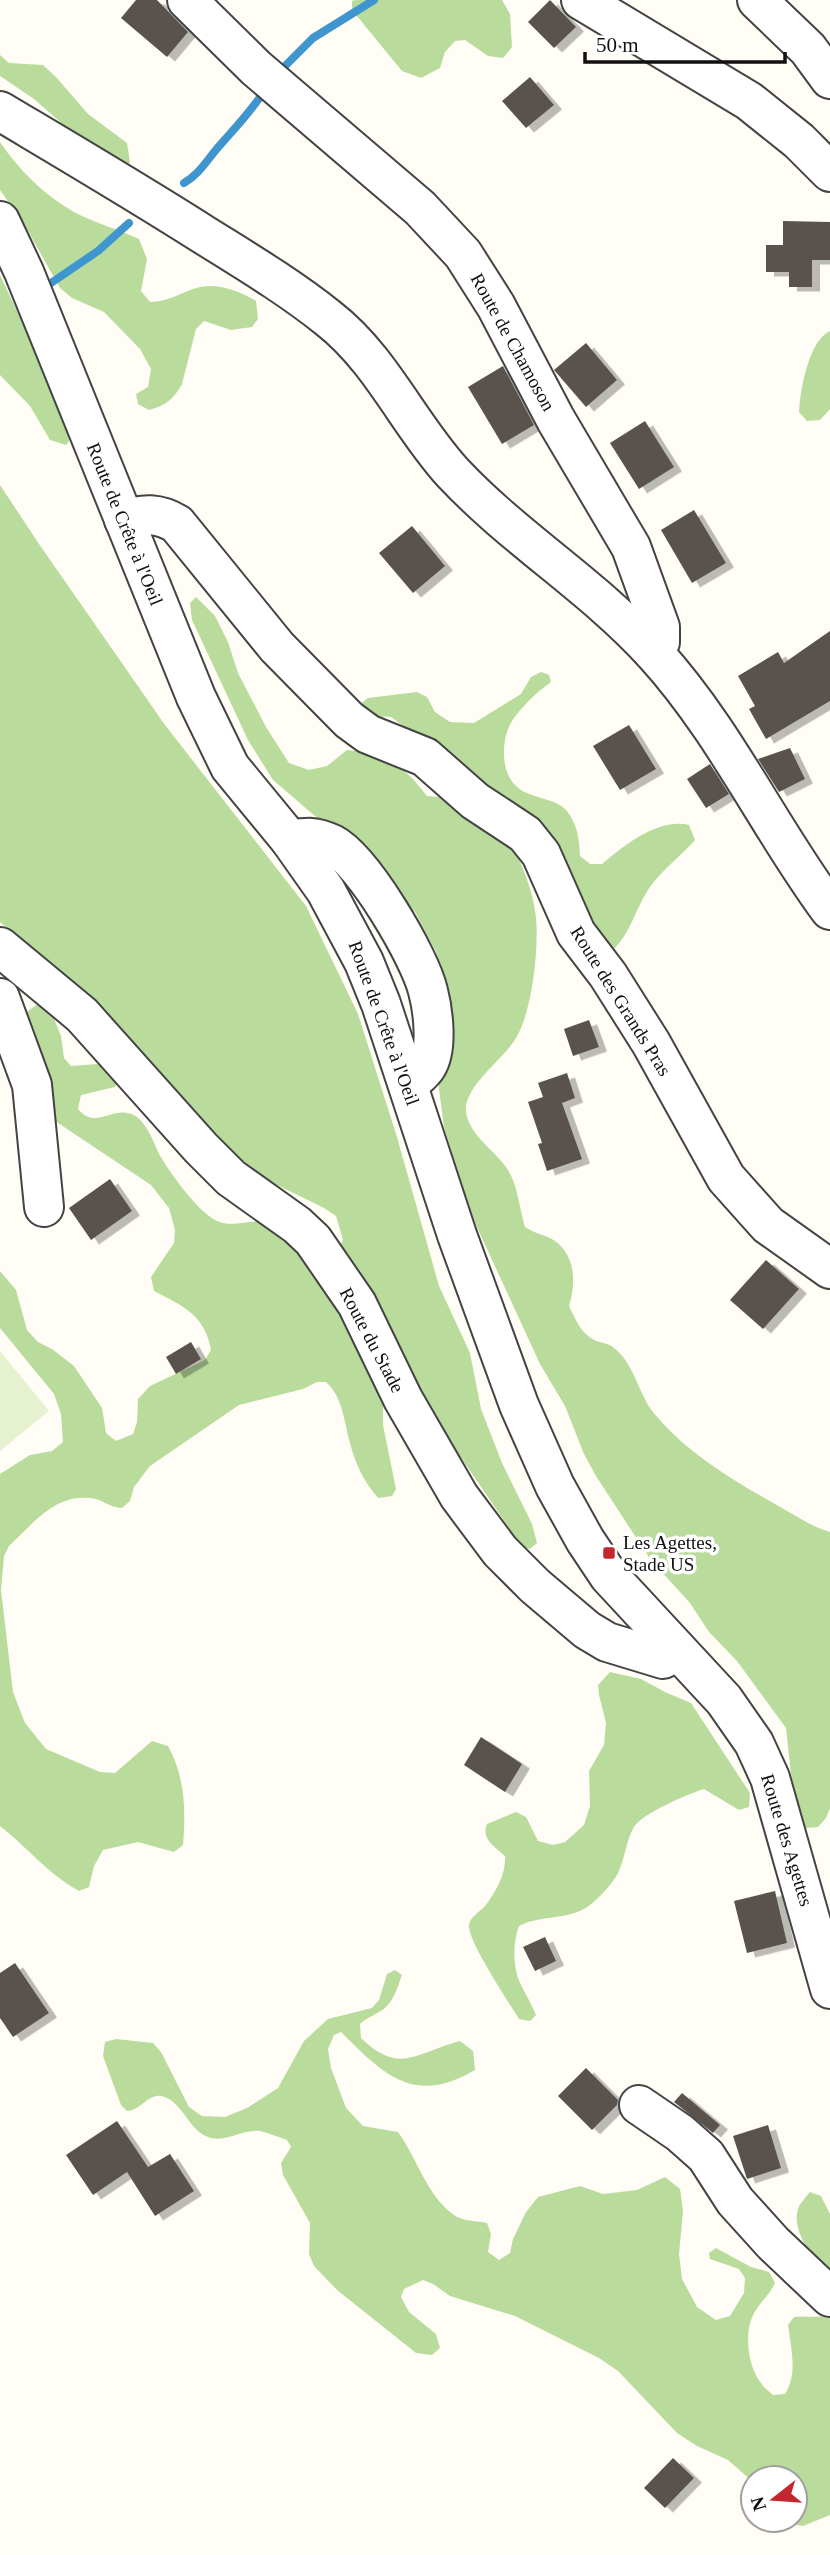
<svg xmlns="http://www.w3.org/2000/svg" width="830" height="2555" font-family="Georgia,serif">
  <style>
    .forest { fill: #b9dc9c }
    .pitch { fill: #e6f2cf }
    .lines { fill: none; stroke-linecap: round; stroke-linejoin: round }
    .stream { stroke: #3f96cf; stroke-width: 8 }
    .building { fill: #5a524d; filter: url(#shadow) }
    .minor-casing { stroke: #444; stroke-width: 42 }
    .minor { stroke: #fff; stroke-width: 38 }
    .poi-dot { fill: #c4262e; stroke: #fff; stroke-width: 2.5 }
    .labels { text-anchor: middle; dominant-baseline: central; stroke-width: 7; stroke-linejoin: round; paint-order: stroke }
    .street-label { font-size: 19px; fill: #111; stroke: #fff }
    .poi-label { font-size: 19px; fill: #111; stroke: #fff; text-anchor: start }
  </style>
  <defs>
    <filter id="shadow"><feDropShadow dx="8" dy="4.5" stdDeviation="0" flood-color="#0004"/></filter>
  </defs>
  <rect width="100%" height="100%" fill="#fffdf5"/>
  <g class="forest">
    <polygon points="355,0 502,0 510,14 512,47 503,58 488,56 465,40 455,41 445,52 440,68 421,78 402,71 352,10 352,1"/>
    <polygon points="0,55 9,63 43,65 56,77 88,114 127,143 130,162 125,168 74,134 34,99 0,76"/>
    <path d="M0,142c20,29 44,53 74,70 21,11 44,17 65,27l8,20 -6,32 9,11c19,-1 26,-7 43,-13 21,-8 45,1 63,12l2,18 -6,8 -21,3 -27,-9 -8,8 -14,55c-8,15 -17,22 -33,26l-11,-6 -2,-10 12,-7 3,-18 -11,-20 -36,-37 -32,-14 -12,-10 -36,-64 -24,-34z"/>
    <polygon points="0,275 63,409 69,441 66,445 50,440 30,406 0,375"/>
    <path d="M830,331v78l-10,11 -13,1 -8,-9c1,-22 10,-72 31,-81z"/>
    <path d="M0,485l39,59 126,181 141,181 52,108 39,123 42,149 31,67 11,56 21,54 30,61 5,19 -7,6 -8,-2 -90,-132 -49,-22v32l13,64 -4,7 -14,2c-14,-16 -23,-35 -28,-55 -6,-21 -7,-46 -24,-61h-9l-14,7 -64,16 -89,61 -16,21 -4,14 -8,7c-12,0 -20,-9 -31,-10 -37,-4 -57,25 -82,48l-5,10 -3,34 12,102 12,31 21,26 54,23 15,1 37,-32 16,5c17,31 18,64 15,99l-9,7 -36,-10 -35,8 -9,16 -5,21 -10,4c-30,-16 -52,-44 -79,-65v-352l30,-19 22,-4 11,-9 -2,-28 -7,-20 -54,-66v-57l16,19 11,40 11,12 14,7 22,17 28,42 4,25 10,8 17,-7 4,-12 1,-23 12,-13 55,-26 6,-10c-6,-35 -28,-44 -57,-59l-3,-14 23,-34 1,-13 -6,-22 -18,-23 -105,-70 -21,-92 2,-11 9,-7 15,6 10,25 3,22 7,8 27,-2 17,3 4,12 -4,8 -34,8 -3,14c19,23 36,-7 59,8 10,7 17,26 22,37 11,19 37,55 56,66 16,9 36,-1 53,2 18,2 53,19 71,26l4,-8 -7,-24 -12,-8 -100,-49 -124,-150 -100,-87z"/>
    <path d="M196,597l19,19 13,26 10,31 28,54 23,36 20,7 18,-4 20,-16 40,5 27,25 13,16 13,1 11,-3 11,-28 -18,-19 -34,-16 -19,-14 -22,-1 -11,-10 10,-8 49,-6 10,5 8,15 15,10 24,1 47,-29 10,-17 10,-5 8,3 2,7c-14,10 -30,25 -39,39 -12,20 -12,56 9,69 13,8 35,9 45,20 12,15 13,28 14,46l10,8h12c23,-19 56,-46 87,-39l6,15c-13,15 -35,32 -45,47 -14,20 -18,43 -35,61h-10l-89,-96c9,21 18,43 20,66 3,31 -4,94 -20,120 -13,22 -52,48 -50,73 2,23 28,39 40,56 12,17 13,40 19,60 10,7 22,8 30,14 21,15 21,43 14,65 7,14 11,26 25,34 6,3 15,3 20,8 20,15 24,45 39,64 34,42 83,70 129,96 16,9 30,19 48,24v276l-4,10 -8,9 -13,1 -10,-18 -9,-82 -49,-67 -28,-29 -19,-29 -40,-44 -54,-83 -12,-22 -19,-48 -25,-42 -70,-152 -26,-85 -5,-38v-81l2,-35 -5,-21 -21,-40 -71,-71 -71,-61 -25,-40 -56,-120 -2,-17z"/>
    <path d="M610,1672l31,7 24,13 26,11 59,90 -1,14 -10,3 -35,-21c-16,5 -61,24 -70,38 -8,13 -9,32 -16,46 -5,10 -19,25 -28,32 -20,16 -48,9 -71,21 -6,15 -6,37 -1,52 4,11 13,24 18,37l-6,6 -11,-2c-11,-18 -49,-75 -50,-92 -1,-9 11,-15 16,-21 11,-14 21,-32 20,-50 -11,-10 -24,-17 -18,-32l29,-12 10,5 12,24 15,4 12,-3 19,-17 6,-19 -1,-35 15,-26 2,-22 -7,-28 -1,-10z"/>
    <path d="M395,1970l7,5c-4,11 -8,25 -17,33 -7,6 -18,9 -25,16l1,14c39,38 56,14 99,3l13,10 2,19c-61,36 -91,5 -134,-38l-7,3 -6,14 3,19 15,40 17,18 35,6c19,26 29,64 56,83 8,6 23,6 33,8l4,11 -3,18 11,8 11,-7 3,-14 13,-27 12,-15 42,-11 23,8 34,-4 28,-13 15,12 3,22 -4,43 3,25 15,28 19,13 14,-4 14,-23 1,-15 -6,-9 -29,-10 -1,-6 7,-5 35,19 18,5 6,11c-5,11 -12,16 -19,27 -13,18 -9,56 5,73 3,5 8,8 12,12l12,-1c13,-20 6,-46 3,-69l6,-8c11,-2 26,2 36,-3v201l-27,11 -22,-4 -3,-2h17v-42h-42v4l-25,-22 -31,-14 -20,-13 -59,-62 -19,-13 -84,-42 -65,-20 -17,-12 -10,-4 -19,9 -3,8 8,15 27,22 4,14 -8,7 -16,-2 -79,-63 -23,-24 -5,-12 1,-31 -27,-48 -2,-12 10,-16 -4,-7c-9,-3 -18,-7 -27,-9 -16,-2 -34,11 -49,7 -23,-6 -28,-38 -50,-42 -13,-2 -21,15 -34,15l-6,-6 -18,-49 2,-14 11,-3 37,4 8,9 28,55 13,9 23,1 22,-9 31,-20 26,-47 24,-22 44,-11 7,-8 8,-26z"/>
    <path d="M810,2192l11,4 9,18v62c-16,-16 -41,-46 -31,-70 3,-5 7,-9 11,-14z"/>
  </g>
  <polygon class="pitch" points="0,1351 49,1411 0,1451"/>
  <g class="lines">
    <g class="stream">
      <polyline points="277,74 313,38 374,0"/>
      <path d="M184,183c17,-10 24,-25 37,-39 15,-17 29,-32 42,-51"/>
      <polyline points="51,283 98,251 129,223"/>
    </g>
  </g>
  <g class="building">
    <polygon points="136,0 157,0 188,32 167,57 121,18"/>
    <polygon points="550,0 576,27 554,48 528,22"/>
    <polygon points="530,77 554,105 526,128 502,101"/>
    <polygon points="783,221 830,222 830,260 812,260 812,287 789,287 789,272 766,272 766,245 783,245"/>
    <polygon points="586,343 617,380 586,407 554,370"/>
    <polygon points="503,366 534,425 502,444 468,387"/>
    <polygon points="645,421 674,467 639,489 610,443"/>
    <polygon points="694,510 726,563 692,583 661,530"/>
    <polygon points="412,526 445,566 413,593 379,553"/>
    <polygon points="830,631 830,701 766,739 749,709 755,706 738,676 778,652 784,663"/>
    <polygon points="629,725 656,769 620,790 593,746"/>
    <polygon points="790,748 805,779 779,792 758,759"/>
    <polygon points="710,764 729,794 706,808 687,779"/>
    <polygon points="589,1020 599,1047 573,1056 564,1029"/>
    <polygon points="567,1073 575,1098 562,1103 582,1159 547,1171 538,1144 542,1143 528,1102 543,1097 538,1083"/>
    <polygon points="110,1179 132,1211 91,1240 69,1208"/>
    <polygon points="766,1260 799,1289 763,1329 730,1300"/>
    <polygon points="191,1342 201,1359 176,1374 166,1357"/>
    <polygon points="481,1737 522,1764 505,1792 464,1765"/>
    <polygon points="775,1891 787,1943 747,1953 734,1901"/>
    <polygon points="545,1937 556,1961 535,1971 523,1947"/>
    <polygon points="15,1963 49,2013 13,2037 0,2018 0,1973"/>
    <polygon points="586,2068 618,2100 617,2105 592,2130 558,2096"/>
    <polygon points="682,2093 720,2125 713,2133 674,2102"/>
    <polygon points="117,2121 148,2167 170,2154 194,2191 155,2216 127,2172 93,2195 66,2155"/>
    <polygon points="768,2125 781,2168 747,2179 733,2136"/>
    <polygon points="673,2458 694,2478 665,2508 644,2488"/>
  </g>
  <g class="lines">
    <defs>
      <g id="minor">
        <polyline points="187,0 256,68 420,208 463,254 496,306 556,420 631,547 660,627 660,642 653,652"/>
        <polyline points="581,0 749,101 799,141 830,172"/>
        <polyline points="757,0 808,49 830,79"/>
        <path d="M0,111c67,40 135,80 201,122 43,27 87,53 127,85 54,42 80,106 125,155 62,66 140,113 201,180 71,78 114,173 176,257"/>
        <polyline points="0,221 24,272 196,697 230,767 290,840 326,891 364,962 381,1004 457,1235 519,1405 555,1486 585,1540 609,1576 724,1700 754,1743 770,1778 830,1989"/>
        <path d="M124,520c19,-7 35,-7 53,4l100,123 72,73 19,14 57,23 50,44 50,33 16,20 35,79 32,42 43,68 75,135 42,47 62,44"/>
        <path d="M290,840c18,-3 25,-4 42,4 31,16 88,113 96,147 5,19 10,58 -1,75 -4,7 -13,13 -19,19"/>
        <polyline points="0,947 82,1015 201,1148 231,1178 297,1225 313,1240 357,1304 403,1399 459,1496 500,1551 535,1586 587,1630 607,1642 663,1659 677,1650"/>
        <polyline points="0,998 32,1085 44,1207"/>
        <polyline points="639,2105 680,2133 706,2156 735,2201 773,2243 830,2297"/>
      </g>
    </defs>
    <use href="#minor" class="minor-casing"/>
    <use href="#minor" class="minor"/>
  </g>
  <rect class="poi-dot" x="602" y="1546" width="14" height="14" rx="3.5"/>
  <g class="labels">
    <g class="street-label">
      <text transform="translate(513 342) rotate(61)">Route de Chamoson</text>
      <text transform="translate(125 524) rotate(68)">Route de Crête à l'Oeil</text>
      <text transform="translate(621 1001) rotate(58)">Route des Grands Pras</text>
      <text transform="translate(384 1023) rotate(70)">Route de Crête à l'Oeil</text>
      <text transform="translate(372 1340) rotate(62)">Route du Stade</text>
      <text transform="translate(787 1840) rotate(73)">Route des Agettes</text>
    </g>
    <g class="poi-label">
      <text x="623" y="1542">Les Agettes,<tspan x="623" dy="22">Stade US</tspan></text>
    </g>
  </g>
  <g transform="translate(774 2499) rotate(253)"><circle r="33" fill="#ffffff" stroke="#a0a0a0" stroke-width="2"/>
  <path d="M0-5L12 26L0 18L-12 26Z" fill="#c4262e"/>
  <text y="-10" font-size="19" font-weight="bold" text-anchor="middle" fill="#111111">N</text>
  </g>
  <path d="M585 52v10h200v-10" fill="none" stroke="#111111" stroke-width="3.5"/>
  <text x="596" y="52" font-size="21" fill="#111111" stroke="#ffffff" stroke-width="5" paint-order="stroke">50 m</text>
</svg>
